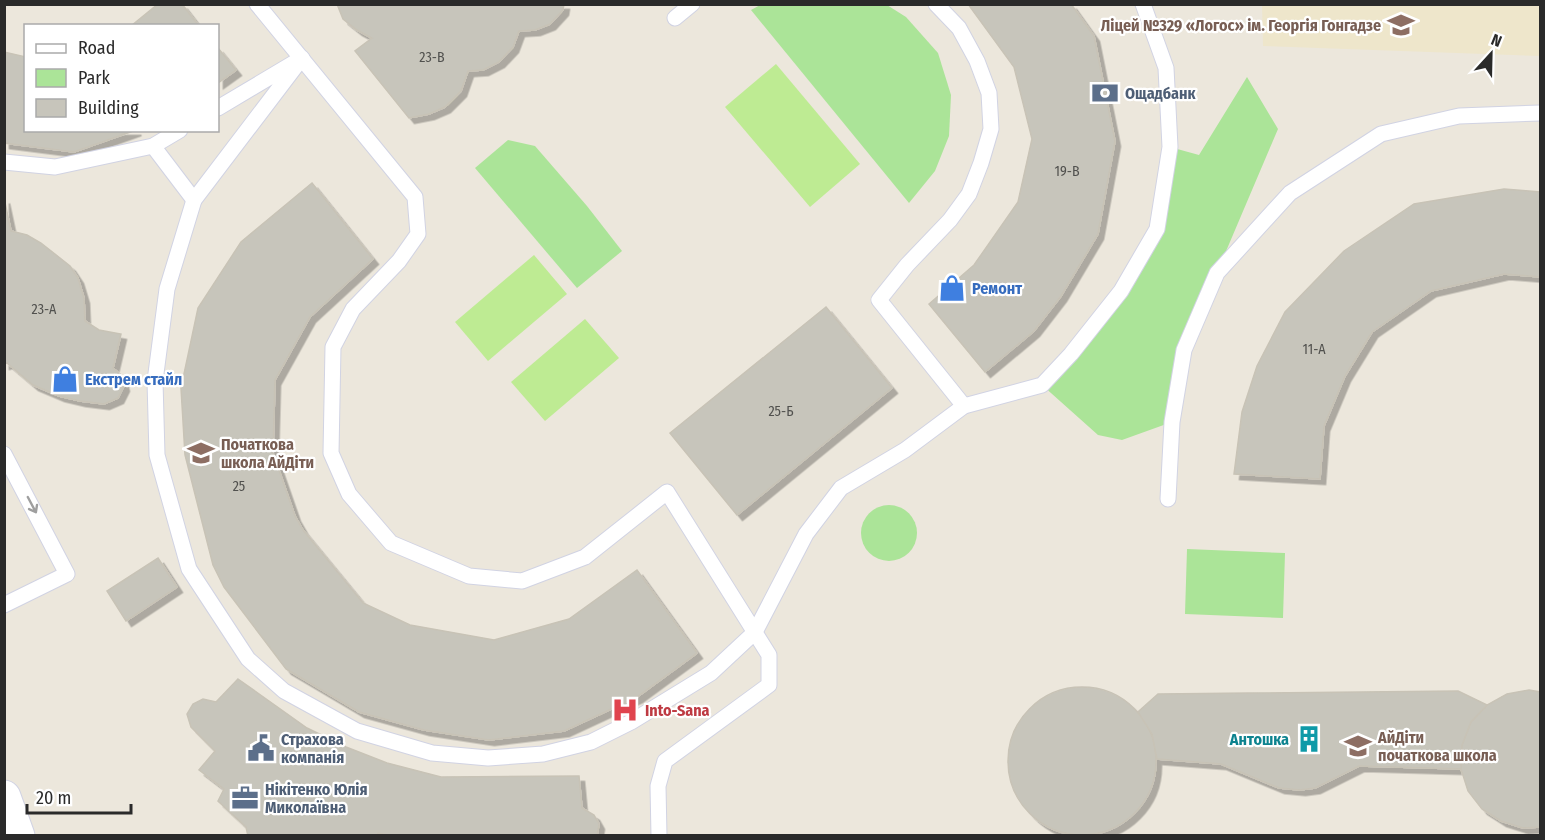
<svg xmlns="http://www.w3.org/2000/svg" width="1545" height="840" font-family="'Fira Sans Condensed',sans-serif">
  <style>
    .education { fill: #eee6cb }
    .green { fill: #abe498 }
    .pitch { fill: #beeb93 }
    .building { fill: #c7c5bb; stroke: #c8c3b6; stroke-width: 1.5; filter: url(#shadow) }
    .lines { fill: none; stroke-linecap: round; stroke-linejoin: round }
    .service-casing { stroke: #d1d3e3; stroke-width: 17 }
    .secondary-casing { stroke: #d1d3e3; stroke-width: 35 }
    .service { stroke: #fff; stroke-width: 15 }
    .secondary { stroke: #fff; stroke-width: 33 }
    .oneway { stroke: #9f9f9f }
    .labels { text-anchor: middle; dominant-baseline: central; stroke-width: 4.5; stroke-linejoin: round; paint-order: stroke }
    .number-label { font-size: 14px; fill: #51514e }
    .education-label { font-size: 16px; font-weight: bold; fill: #785e54; stroke: #fff; text-anchor: start }
    .service-label { font-size: 16px; font-weight: bold; fill: #4e5e75; stroke: #fff; text-anchor: start }
    .shop-label { font-size: 16px; font-weight: bold; fill: #366cbe; stroke: #fff; text-anchor: start }
    .health-label { font-size: 16px; font-weight: bold; fill: #be3a42; stroke: #fff; text-anchor: start }
    .culture-label { font-size: 16px; font-weight: bold; fill: #0d838f; stroke: #fff; text-anchor: end }
  </style>
  <defs>
    <filter id="shadow"><feDropShadow dx="5.5" dy="5.5" stdDeviation="0" flood-color="#0004"/></filter>
  </defs>
  <rect width="100%" height="100%" fill="#ece7dc"/>
  <polygon class="education" points="1262,5 1540,5 1540,56 1263,46"/>
  <g class="green">
    <polygon points="762,4 887,5 906,17 938,53 951,95 949,136 935,171 909,203 751,10"/>
    <polygon points="1247,77 1278,129 1184,350 1172,422 1122,440 1098,435 1042,385 1072,354 1157,229 1170,147 1199,155"/>
    <polygon points="508,140 535,146 587,206 622,251 577,288 475,168"/>
    <circle cx="889" cy="533" r="28"/>
    <polygon points="1187,549 1285,553 1283,618 1185,614"/>
  </g>
  <g class="pitch">
    <polygon points="776,64 860,164 810,207 725,107"/>
    <polygon points="534,255 567,294 488,361 455,322"/>
    <polygon points="585,319 619,358 545,421 511,382"/>
  </g>
  <g class="building">
    <polygon points="158,4 182,4 199,26 131,26"/>
    <polygon points="337,4 564,4 563,10 550,24 535,30 519,31 513,47 499,62 483,70 468,71 461,91 445,107 429,114 409,118 355,51 372,38 357,30 343,19"/>
    <polygon points="968,4 1071,4 1094,36 1115,141 1098,234 1061,296 1034,331 985,372 929,304 974,265 1018,202 1032,139 1014,67"/>
    <polygon points="218,48 236,70 218,83"/>
    <polygon points="4,52 26,57 26,130 136,130 74,152 4,143"/>
    <polygon points="312,183 373,259 310,317 275,380 273,453 295,516 303,530 363,603 410,625 494,640 569,619 637,570 697,653 637,697 564,731 489,740 424,730 359,712 286,669 224,587 213,565 185,455 181,388 198,308 241,242"/>
    <polygon points="1504,189 1540,192 1540,277 1504,274 1431,291 1372,332 1345,376 1324,426 1320,479 1234,474 1242,412 1257,366 1285,312 1344,251 1414,204"/>
    <polygon points="4,198 11,231 27,235 41,243 70,266 78,278 84,298 85,321 99,330 121,334 113,368 121,375 124,386 118,398 104,404 80,401 59,396 33,385 7,363 4,364"/>
    <polygon points="826,307 892,388 737,515 670,433"/>
    <polygon points="158,558 177,587 126,621 107,591"/>
    <polygon points="238,679 307,728 346,747 387,763 441,777 579,776 582,808 594,815 599,824 597,836 393,836 378,833 377,836 248,836 246,827 218,801 224,789 199,770 215,751 191,727 187,714 193,704 203,699 216,702"/>
    <circle cx="1082" cy="761" r="74"/>
    <polygon points="1529,690 1540,692 1540,827 1523,828 1501,821 1482,809 1468,791 1461,769 1462,745 1471,722 1487,705 1507,694"/>
    <polygon points="1458,691 1487,705 1471,722 1462,745 1461,769 1359,766 1315,788 1300,790 1279,788 1221,764 1157,759 1152,734 1138,712 1158,694"/>
  </g>
  <g class="lines">
    <defs>
      <g id="service">
        <polyline points="257,4 415,197 418,234 399,261 353,309 333,347 331,453 349,494 391,543 469,576 522,581 585,557 667,492 769,655 769,685 665,761 658,786 659,836"/>
        <polyline points="936,4 959,28 977,61 989,93 991,129 981,163 969,194 950,220 907,265 879,300 964,406"/>
        <polyline points="675,18 692,4"/>
        <polyline points="218,108 302,58 194,200 167,289 155,381 157,455 189,569 248,659 284,691 357,731 432,753 488,758 543,754 591,742 631,722 711,673 755,632 806,534 841,488 905,450 964,406 1042,385 1071,354 1121,291 1157,229 1170,147 1166,68 1143,4"/>
        <polyline points="153,146 194,200"/>
        <polyline points="4,162 55,167 153,146 180,130"/>
        <polyline points="4,454 67,574 4,605"/>
        <polyline points="1168,499 1172,422 1184,350 1217,273 1290,193 1381,134 1459,116 1540,113"/>
      </g>
      <polyline id="secondary" points="4,797 18,836"/>
    </defs>
    <use href="#service" class="service-casing"/>
    <use href="#secondary" class="secondary-casing"/>
    <use href="#service" class="service"/>
    <use href="#secondary" class="secondary"/>
  </g>
  <defs><path id="oneway-shaft" d="M-6 0H5M1.5-3L5.5 0L1.5 3" fill="none" stroke-width="1.6" stroke-linecap="round" stroke-linejoin="round" transform="scale(1.5)"/></defs>
  <use class="oneway" href="#oneway-shaft" transform="translate(32 505) rotate(62)"/>
  <defs>
    <symbol id="school-bare" viewBox="-9 -9 18 18"><path d="M0-5L7-2L0 1L-7-2ZM-4 1L0 2.5L4 1V4Q0 6-4 4Z" fill="#8d6e63" stroke="#fff" stroke-width="2.5" paint-order="stroke"/></symbol>
    <symbol id="bank-bare" viewBox="-9 -9 18 18"><path d="M-6-4H6V4H-6ZM0-2.3a2.3 2.3 0 1 0 0 4.6a2.3 2.3 0 1 0 0-4.6Z" fill="#5c6f8a" stroke="#fff" stroke-width="2.5" paint-order="stroke"/></symbol>
    <symbol id="shop-bare" viewBox="-9 -9 18 18"><path d="M-5-2.5h2.3a2.7 3.5 0 0 1 5.4 0H5L5.5 6h-11ZM-1.5-2.5h3a1.5 2.3 0 0 0-3 0Z" fill="#3f7fe0" stroke="#fff" stroke-width="2.5" paint-order="stroke"/></symbol>
    <symbol id="hospital-bare" viewBox="-9 -9 18 18"><path d="M-5-5h3v3.5h4V-5h3V5h-3V1.5h-4V5h-3Z" fill="#e0444e" stroke="#fff" stroke-width="2.5" paint-order="stroke"/></symbol>
    <symbol id="building-bare" viewBox="-9 -9 18 18"><path d="M-4-6H4V6H1V3H-1V6H-4ZM-2.5-4.3h1.7v1.8h-1.7ZM.8-4.3h1.7v1.8H.8ZM-2.5-1h1.7V.8h-1.7ZM.8-1h1.7V.8H.8Z" fill="#0f9aa8" stroke="#fff" stroke-width="2.5" paint-order="stroke"/></symbol>
    <symbol id="civic-bare" viewBox="-9 -9 18 18"><path d="M-.6-6.5H3V-4.5H.6V-3L4-1V1h2V6H-6V1h2V-1L-.6-3ZM-1.2 2.5V6h2.4V2.5Z" fill="#5c6f8a" stroke="#fff" stroke-width="2.5" paint-order="stroke"/></symbol>
    <symbol id="office-bare" viewBox="-9 -9 18 18"><path d="M-6-3h4V-5.5h4V-3h4V5H-6ZM-1-4.5V-3h2v-1.5ZM-6 0V1H6V0Z" fill="#5c6f8a" stroke="#fff" stroke-width="2.5" paint-order="stroke"/></symbol>
  </defs>
  <g fill-rule="evenodd">
    <use href="#school-bare" x="1382" y="6" width="38" height="38"/>
    <use href="#bank-bare" x="1086" y="74" width="38" height="38"/>
    <use href="#shop-bare" x="933" y="269" width="38" height="38"/>
    <use href="#shop-bare" x="46" y="360" width="38" height="38"/>
    <use href="#school-bare" x="182" y="434" width="38" height="38"/>
    <use href="#hospital-bare" x="606" y="691" width="38" height="38"/>
    <use href="#building-bare" x="1290" y="720" width="38" height="38"/>
    <use href="#school-bare" x="1339" y="727" width="38" height="38"/>
    <use href="#civic-bare" x="242" y="729" width="38" height="38"/>
    <use href="#office-bare" x="226" y="779" width="38" height="38"/>
  </g>
  <g class="labels">
    <g class="number-label">
      <text x="432" y="57">23-В</text>
      <text x="1067" y="171">19-В</text>
      <text x="44" y="309">23-А</text>
      <text x="1314" y="349">11-А</text>
      <text x="781" y="411">25-Б</text>
      <text x="239" y="486">25</text>
    </g>
    <g class="education-label">
      <text x="1381" y="25" text-anchor="end">Ліцей №329 «Логос» ім. Георгія Гонгадзе</text>
      <text x="221" y="444">Початкова<tspan x="221" dy="18">школа АйДіти</tspan></text>
      <text x="1378" y="737">АйДіти<tspan x="1378" dy="18">початкова школа</tspan></text>
    </g>
    <g class="service-label">
      <text x="1125" y="93">Ощадбанк</text>
      <text x="281" y="739">Страхова<tspan x="281" dy="18">компанія</tspan></text>
      <text x="265" y="789">Нікітенко Юлія<tspan x="265" dy="18">Миколаївна</tspan></text>
    </g>
    <g class="shop-label">
      <text x="972" y="288">Ремонт</text>
      <text x="85" y="379">Екстрем стайл</text>
    </g>
    <g class="health-label">
      <text x="645" y="710">Into-Sana</text>
    </g>
    <g class="culture-label">
      <text x="1289" y="739">Антошка</text>
    </g>
  </g>
  <rect width="1545" height="840" fill="none" stroke="#2a2a2a" stroke-width="12"/>
  <rect x="24" y="24" width="195" height="108" fill="#ffffff" stroke="#aaaaaa" stroke-width="1.5"/>
  <rect x="36" y="44" width="30" height="9" fill="#ffffff" stroke="#aaaaaa" stroke-width="1.5"/>
  <text x="78" y="54" font-size="18" fill="#2a2a2a">Road</text>
  <rect x="36" y="69" width="30" height="18" fill="#abe498" stroke="#aaaaaa" stroke-width="1.5"/>
  <text x="78" y="84" font-size="18" fill="#2a2a2a">Park</text>
  <rect x="36" y="99" width="30" height="18" fill="#c7c5bb" stroke="#aaaaaa" stroke-width="1.5"/>
  <text x="78" y="114" font-size="18" fill="#2a2a2a">Building</text>
  <g transform="translate(1491 54) rotate(22)" stroke="#ffffff" stroke-width="4.5" paint-order="stroke">
  <path d="M0-4.5L10 22L0 15L-10 22Z" fill="#2a2a2a"/>
  <text y="-9" font-size="16" font-weight="bold" text-anchor="middle" fill="#2a2a2a">N</text>
  </g>
  <path d="M27 804v9h104v-9" fill="none" stroke="#2a2a2a" stroke-width="3"/>
  <text x="36" y="804" font-size="18" fill="#2a2a2a" stroke="#ffffff" stroke-width="4.5" paint-order="stroke">20 m</text>
</svg>
